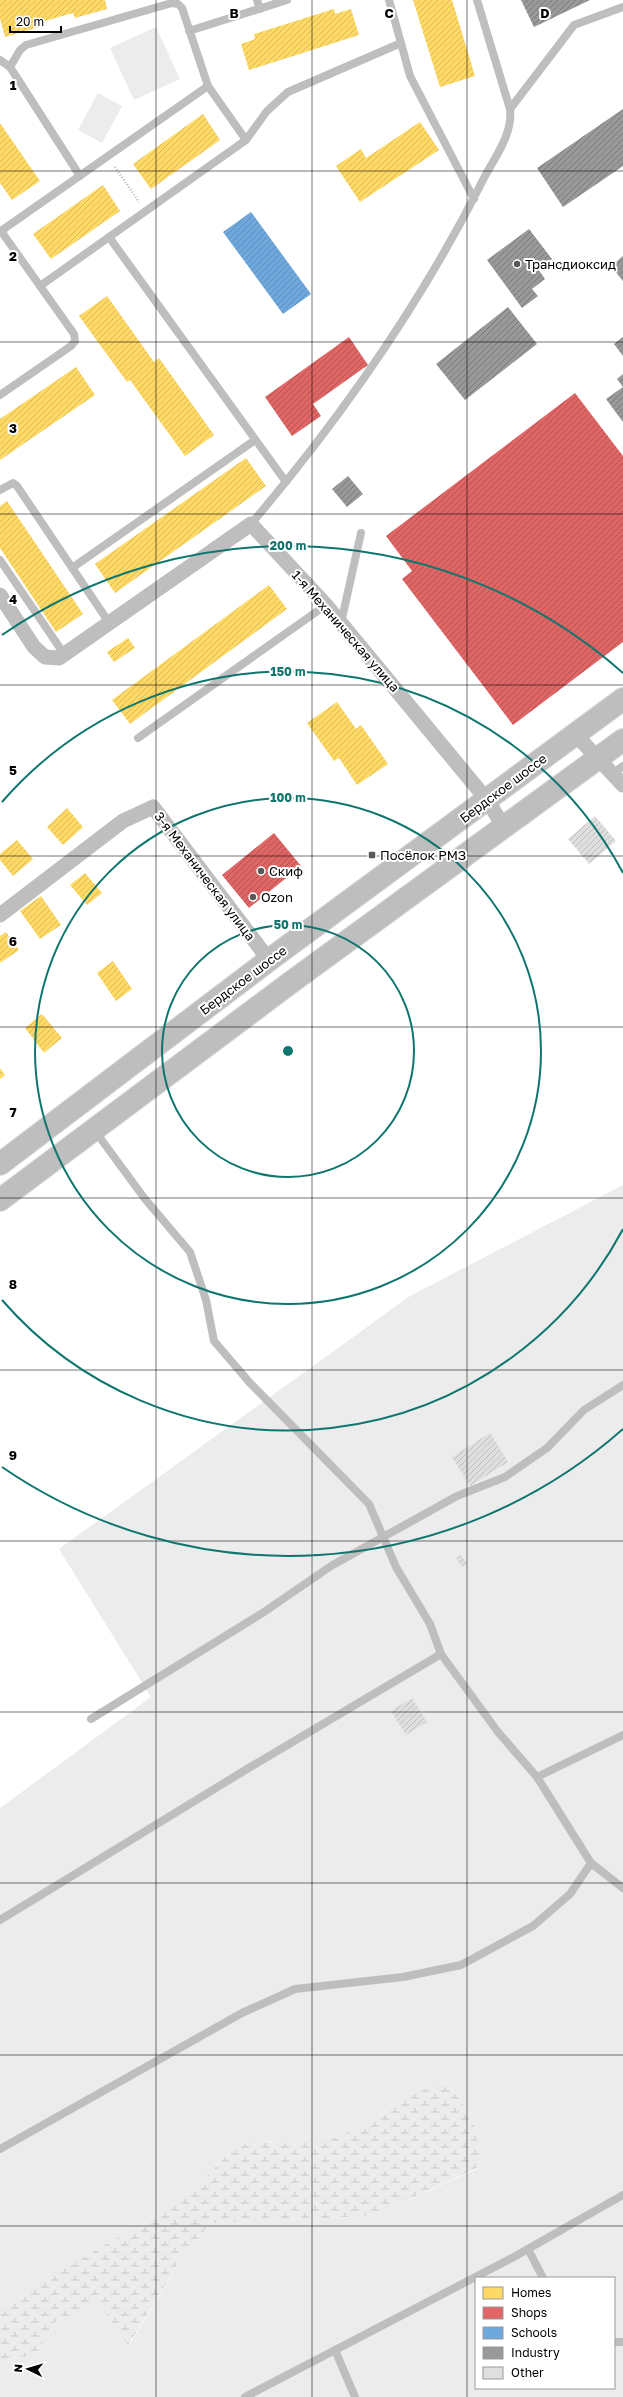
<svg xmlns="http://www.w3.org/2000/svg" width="623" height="2397" font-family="'Golos Text',sans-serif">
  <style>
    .wetland { fill: url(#wetland-marsh) }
    .green { fill: #ececec; fill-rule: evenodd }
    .homes { fill: url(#homes-hatch) }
    .shops { fill: url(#shops-hatch) }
    .schools { fill: url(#schools-hatch) }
    .industry { fill: url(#industry-hatch) }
    .building { fill: url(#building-hatch) }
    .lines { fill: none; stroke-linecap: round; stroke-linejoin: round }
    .trunk-casing { stroke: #dbdbdb; stroke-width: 24 }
    .path { stroke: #b9b9b9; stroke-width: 2.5; stroke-dasharray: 1 2; stroke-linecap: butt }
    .service { stroke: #bebebe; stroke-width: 8 }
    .minor { stroke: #bebebe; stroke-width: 15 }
    .trunk { stroke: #bebebe; stroke-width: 22 }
    .grid { fill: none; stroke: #000; stroke-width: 1; stroke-opacity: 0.55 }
    .ring { fill: none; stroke: #0f766e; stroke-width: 2 }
    .poi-dot { fill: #595959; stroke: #fff; stroke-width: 1.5 }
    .labels { text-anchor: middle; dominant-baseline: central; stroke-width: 4; stroke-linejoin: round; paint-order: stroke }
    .poi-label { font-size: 13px; fill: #000; stroke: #fff; text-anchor: start }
    .street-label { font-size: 13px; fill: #000; stroke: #fff }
    .grid-label { font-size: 13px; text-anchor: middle; font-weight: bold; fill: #000; stroke: #fff; stroke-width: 4; stroke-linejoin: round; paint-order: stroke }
    .centre { fill: #0f766e; stroke: #fff; stroke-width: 2 }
    .ring-label { font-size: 12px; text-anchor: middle; font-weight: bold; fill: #0f766e; stroke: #fff; stroke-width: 4; stroke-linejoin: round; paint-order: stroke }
  </style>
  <defs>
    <pattern id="wetland-marsh" width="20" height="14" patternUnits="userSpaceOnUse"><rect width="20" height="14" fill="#ececec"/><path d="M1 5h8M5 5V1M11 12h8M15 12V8" fill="none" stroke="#c9c9c9"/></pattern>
    <pattern id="homes-hatch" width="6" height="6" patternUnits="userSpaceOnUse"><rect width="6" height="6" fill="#ffd966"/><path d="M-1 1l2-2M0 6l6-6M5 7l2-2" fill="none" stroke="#d9b857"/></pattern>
    <pattern id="shops-hatch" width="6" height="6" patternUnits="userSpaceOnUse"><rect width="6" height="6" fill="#e06666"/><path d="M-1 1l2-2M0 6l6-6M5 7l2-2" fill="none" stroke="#b35252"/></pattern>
    <pattern id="schools-hatch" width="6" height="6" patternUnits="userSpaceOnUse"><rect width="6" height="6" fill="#6fa8dc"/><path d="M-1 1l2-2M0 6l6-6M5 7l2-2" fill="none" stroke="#5e8fbb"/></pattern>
    <pattern id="industry-hatch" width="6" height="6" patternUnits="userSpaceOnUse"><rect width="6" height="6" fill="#999"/><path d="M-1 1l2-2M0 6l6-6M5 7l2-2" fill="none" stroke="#7a7a7a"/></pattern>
    <pattern id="building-hatch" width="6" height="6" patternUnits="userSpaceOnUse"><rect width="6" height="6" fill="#dfdfdf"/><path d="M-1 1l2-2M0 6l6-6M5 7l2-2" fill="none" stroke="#bebebe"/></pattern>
  </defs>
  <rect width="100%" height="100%" fill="#fff"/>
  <path class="wetland" d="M446,2081c24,33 35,43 33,86l-106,49 -162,7 -30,36 -53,87 -72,-25 -20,34 -36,6v-59l9,-1 148,-87 39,-28 28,-28 26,-18 48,4 71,-22 33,-25z"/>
  <g class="green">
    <polygon points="156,27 180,79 134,100 110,48"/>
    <polygon points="98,93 122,106 102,143 78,130"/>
    <path d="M623,1185v1212h-623v-36l36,-6 20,-34 42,-19 31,44 52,-87 30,-36 162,-7 106,-48c2,-43 -9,-55 -33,-87l-44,16 -33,25 -30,15 -41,7 -48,-4 -26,18 -28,28 -39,28 -148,88h-9v-494l151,-111 -92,-148 351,-253zM476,2278h138v110h-138z"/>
  </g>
  <g class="homes">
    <polygon points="0,0 105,0 107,9 75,18 73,13 38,23 39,27 5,37 0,19"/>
    <polygon points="413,0 452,0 475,76 440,87"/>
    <polygon points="334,9 335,14 351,9 359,35 249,70 241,44 255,39 254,34"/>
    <polygon points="203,114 220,140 151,189 133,164"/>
    <polygon points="420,122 439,150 360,202 336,166 361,149 366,158"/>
    <polygon points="0,123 40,181 12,200 0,183"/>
    <polygon points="103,185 120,211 51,259 33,234"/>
    <polygon points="107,296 154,362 159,358 214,435 185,456 130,380 127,382 79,316"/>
    <polygon points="76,367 95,395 0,460 0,419"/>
    <polygon points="246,458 266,486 115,593 95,564"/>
    <polygon points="7,501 83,614 56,632 0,548 0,506"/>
    <polygon points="269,585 287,609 130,724 112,700"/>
    <polygon points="128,638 135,648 114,662 107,652"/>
    <polygon points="337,702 356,729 361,725 388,764 357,785 339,758 334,761 307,723"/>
    <polygon points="67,808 83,827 63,845 47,827"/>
    <polygon points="17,840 33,859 13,876 0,860 0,854"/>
    <polygon points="85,873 102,893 87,905 70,885"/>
    <polygon points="41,896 61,925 40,939 20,911"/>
    <polygon points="6,932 19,950 0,963 0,936"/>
    <polygon points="113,961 132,989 116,1001 97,973"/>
    <polygon points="42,1014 62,1038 44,1053 25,1028"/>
    <polygon points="0,1068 5,1075 0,1079"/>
  </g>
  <g class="shops">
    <polygon points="349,337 368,365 313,404 321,416 292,436 265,397"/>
    <polygon points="575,393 623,456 623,642 513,725 402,579 412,571 386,536"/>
    <polygon points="274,833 301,866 249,908 222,875"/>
  </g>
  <polygon class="schools" points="251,212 311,294 283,314 223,232"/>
  <g class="industry">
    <polygon points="521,0 590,0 534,27"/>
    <polygon points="623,109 623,166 563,207 537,168"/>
    <polygon points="529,229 552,259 538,269 545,279 532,289 538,296 522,308 487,260"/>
    <polygon points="623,256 623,281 611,266"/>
    <polygon points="508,307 537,344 465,400 436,364"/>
    <polygon points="623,337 623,356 614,344"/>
    <polygon points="623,374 623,422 606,399 623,387 617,379"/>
    <polygon points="348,476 363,494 347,507 332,489"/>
  </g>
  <g class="building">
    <polygon points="595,816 616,841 589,864 568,839"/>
    <polygon points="490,1433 508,1462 470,1486 452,1457"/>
    <polygon points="461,1555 467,1564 462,1567 456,1558"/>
    <polygon points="412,1698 427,1722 406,1735 391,1711"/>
  </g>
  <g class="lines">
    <defs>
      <g id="trunk">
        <polyline points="0,1164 269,960 623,699"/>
        <polyline points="0,1200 290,983 623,740"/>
      </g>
    </defs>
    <use href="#trunk" class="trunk-casing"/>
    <polyline class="path" points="115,167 139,202"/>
    <g class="service">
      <polyline points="257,0 260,9"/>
      <polyline points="389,0 401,43"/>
      <polyline points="189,31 287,0"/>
      <polyline points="0,60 10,67 80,176"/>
      <polyline points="10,67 20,50 26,45 172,3 178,4 182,8 208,86"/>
      <polyline points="510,109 574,25 623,7"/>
      <polyline points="109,237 286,482"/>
      <polyline points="40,286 1,231 208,86 246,140"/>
      <polyline points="0,395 71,346 75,341 74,334 40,286 246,140 267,111 288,92 401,43 410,76 474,199"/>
      <polyline points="0,490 13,483 17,486 110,624"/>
      <path d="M251,524c89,-105 171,-222 233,-346 11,-21 29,-44 26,-69l-33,-109"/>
      <polyline points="0,560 64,654"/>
      <polyline points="72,568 255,440"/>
      <polyline points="341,623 361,533"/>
      <polyline points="138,738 326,605"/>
      <polyline points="612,774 623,766"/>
      <polyline points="95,1131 145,1199 190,1252 206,1300 214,1341 250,1383 369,1504 396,1567 430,1624 441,1654 498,1732 537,1777 591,1863 623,1888"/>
      <polyline points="91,1719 264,1612 331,1566 457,1496 505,1477 547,1448 584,1410 623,1385"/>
      <polyline points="537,1777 623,1735"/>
      <polyline points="0,1920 247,1769 441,1654"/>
      <polyline points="0,2149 242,2013 295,1989 403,1977 461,1965 533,1926 570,1894 591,1863"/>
      <polyline points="528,2249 543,2278"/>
      <polyline points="614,2342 623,2342"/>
      <polyline points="335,2350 355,2397"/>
      <polyline points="245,2397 512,2258 623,2195"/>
    </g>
    <g class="minor">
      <polyline points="0,595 34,647 45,657 59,658 251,524 326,605 487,800 504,827"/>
      <polyline points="575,734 623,785"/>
      <polyline points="0,915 123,821 153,807 269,960"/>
    </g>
    <use href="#trunk" class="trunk"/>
  </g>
  <path class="grid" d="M156,0v2397M312,0v2397M467,0v2397M0,171h623M0,342h623M0,514h623M0,685h623M0,856h623M0,1027h623M0,1198h623M0,1370h623M0,1541h623M0,1712h623M0,1883h623M0,2055h623M0,2226h623"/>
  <g class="ring">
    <circle cx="288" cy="1051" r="126"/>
    <circle cx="288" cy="1051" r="253"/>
    <path d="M623 1229A379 379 0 0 1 2 1300M2 802A379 379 0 0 1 623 873"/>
    <path d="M623 1429A505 505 0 0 1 2 1467M2 635A505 505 0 0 1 623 673"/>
  </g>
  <g class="poi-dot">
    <circle cx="517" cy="264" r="4"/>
    <rect x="368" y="851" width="8" height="8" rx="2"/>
    <circle cx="261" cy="871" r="4"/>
    <circle cx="253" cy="897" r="4"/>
  </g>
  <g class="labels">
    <g class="poi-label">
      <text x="525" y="264">Трансдиоксид</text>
      <text x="380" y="855">Посёлок РМЗ</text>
      <text x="269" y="871">Скиф</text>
      <text x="261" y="897">Ozon</text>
    </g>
    <g class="street-label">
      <text transform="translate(346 631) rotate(49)">1-я Механическая улица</text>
      <text transform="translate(503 788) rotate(-37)">Бердское шоссе</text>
      <text transform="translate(205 876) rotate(53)">3-я Механическая улица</text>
      <text transform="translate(243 980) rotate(-37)">Бердское шоссе</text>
    </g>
  </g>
  <g class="grid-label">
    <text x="234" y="18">B</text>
    <text x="389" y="18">C</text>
    <text x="545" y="18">D</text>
    <text x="13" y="90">1</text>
    <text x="13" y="261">2</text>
    <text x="13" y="433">3</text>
    <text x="13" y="604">4</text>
    <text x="13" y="775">5</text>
    <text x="13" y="946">6</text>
    <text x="13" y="1117">7</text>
    <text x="13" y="1289">8</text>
    <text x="13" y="1460">9</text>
  </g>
  <circle cx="288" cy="1051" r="6" class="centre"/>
  <g class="ring-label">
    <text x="288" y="550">200 m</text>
    <text x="288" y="676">150 m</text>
    <text x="288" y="802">100 m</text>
    <text x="288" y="929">50 m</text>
  </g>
  <rect x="475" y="2277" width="140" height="112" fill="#ffffff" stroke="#999999"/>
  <rect x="483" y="2287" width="20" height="12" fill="#ffd966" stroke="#999999"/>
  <text x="511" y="2297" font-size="12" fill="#000000">Homes</text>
  <rect x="483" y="2307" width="20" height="12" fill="#e06666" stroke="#999999"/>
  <text x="511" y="2317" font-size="12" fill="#000000">Shops</text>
  <rect x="483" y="2327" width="20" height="12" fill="#6fa8dc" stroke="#999999"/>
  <text x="511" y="2337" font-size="12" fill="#000000">Schools</text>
  <rect x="483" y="2347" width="20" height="12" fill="#999999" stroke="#999999"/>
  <text x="511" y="2357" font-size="12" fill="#000000">Industry</text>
  <rect x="483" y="2367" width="20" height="12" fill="#dfdfdf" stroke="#999999"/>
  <text x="511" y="2377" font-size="12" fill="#000000">Other</text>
  <g transform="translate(28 2369) rotate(275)" stroke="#ffffff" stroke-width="3" paint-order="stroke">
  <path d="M0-3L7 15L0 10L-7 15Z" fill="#000000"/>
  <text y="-6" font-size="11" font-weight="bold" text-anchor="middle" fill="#000000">N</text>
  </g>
  <path d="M10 26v6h51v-6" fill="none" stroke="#000000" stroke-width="2"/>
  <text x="16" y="26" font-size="12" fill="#000000" stroke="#ffffff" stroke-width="3" paint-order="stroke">20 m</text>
</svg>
